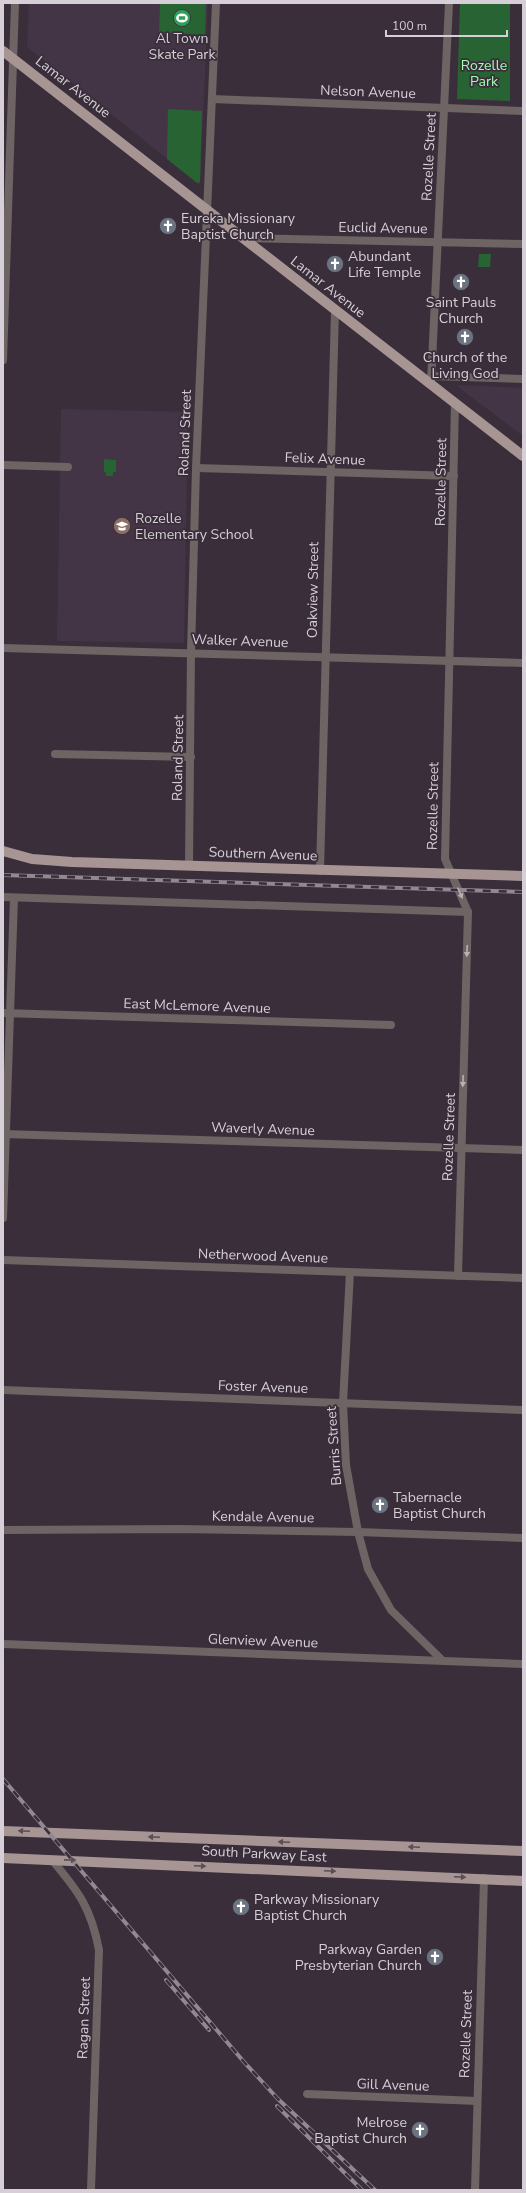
<svg xmlns="http://www.w3.org/2000/svg" width="526" height="2193" font-family="'Nunito Sans',sans-serif">
  <style>
    .built { fill: #443546 }
    .green { fill: #286334 }
    .lines { fill: none; stroke-linecap: round; stroke-linejoin: round }
    .minor { stroke: #6d6463; stroke-width: 8 }
    .major { stroke: #a79593; stroke-width: 10 }
    .rail-casing { stroke: #918892; stroke-width: 4 }
    .rail { stroke: #392e3a; stroke-width: 2.5; stroke-dasharray: 8; stroke-linecap: butt }
    .oneway { fill: #b6afb4 }
    .oneway2 { fill: #5a4d55 }
    .labels { text-anchor: middle; dominant-baseline: central; stroke-width: 3.5; stroke-linejoin: round; paint-order: stroke }
    .poi-label { font-size: 14px; fill: #d6cfd7; stroke: #392e3a; text-anchor: start }
    .park-label { font-size: 14px; fill: #a1fdb0; stroke: #392e3a }
    .street-label { font-size: 14px; fill: #d6cfd7; stroke: #392e3a }
  </style>
  <rect width="100%" height="100%" fill="#392e3a"/>
  <g class="built">
    <polygon points="29,3 208,3 200,185 27,47"/>
    <polygon points="459,385 523,388 523,436 458,387"/>
    <polygon points="61,409 188,412 184,643 57,641"/>
  </g>
  <g class="green">
    <polygon points="160,3 206,3 205,35 159,32"/>
    <polygon points="460,3 510,3 510,101 457,99"/>
    <polygon points="168,109 202,111 200,182 197,183 167,159"/>
    <polygon points="479,254 491,254 490,267 478,267"/>
    <polygon points="104,459 116,460 116,472 113,472 113,476 106,476 106,472 104,472"/>
  </g>
  <g class="lines">
    <g class="minor">
      <polyline points="212,99 523,111"/>
      <polyline points="242,238 523,244"/>
      <polyline points="3,360 15,3"/>
      <polyline points="431,376 523,379"/>
      <polyline points="431,383 449,3"/>
      <polyline points="455,403 445,859 468,912 458,1276"/>
      <polyline points="3,465 68,467"/>
      <polyline points="196,468 454,476"/>
      <polyline points="3,648 523,663"/>
      <polyline points="55,754 191,757"/>
      <polyline points="189,865 191,652 196,468 216,3"/>
      <polyline points="320,871 335,310"/>
      <polyline points="3,897 468,912"/>
      <polyline points="3,1013 391,1025"/>
      <polyline points="3,1134 523,1150"/>
      <polyline points="3,1218 14,898"/>
      <polyline points="3,1260 523,1278"/>
      <polyline points="350,1272 343,1403 346,1465 358,1532 368,1569 391,1610 442,1660"/>
      <polyline points="3,1390 523,1410"/>
      <polyline points="3,1530 180,1529 358,1532 523,1538"/>
      <polyline points="3,1644 523,1664"/>
      <path d="M52,1860c27,32 39,48 47,90l-8,240"/>
      <polyline points="307,2094 477,2101"/>
      <polyline points="475,2190 484,1878"/>
    </g>
    <g class="major">
      <polyline points="3,51 523,456"/>
      <polyline points="3,851 32,859 72,862 523,876"/>
      <polyline points="3,1831 523,1851"/>
      <polyline points="3,1858 523,1881"/>
    </g>
    <defs>
      <g id="rail">
        <polyline points="3,875 523,892"/>
        <polyline points="3,1779 244,2062 278,2099 375,2190"/>
        <polyline points="166,1980 209,2030"/>
        <polyline points="277,2106 362,2190"/>
      </g>
    </defs>
    <use href="#rail" class="rail-casing"/>
    <use href="#rail" class="rail"/>
  </g>
  <defs><path id="oneway-solid" d="M-6-.8H1V-3.2L6.5 0L1 3.2V.8H-6Z"/></defs>
  <g class="oneway">
    <use href="#oneway-solid" transform="translate(460 893) rotate(66)"/>
    <use href="#oneway-solid" transform="translate(467 951) rotate(92)"/>
    <use href="#oneway-solid" transform="translate(463 1081) rotate(92)"/>
  </g>
  <g class="oneway2">
    <use href="#oneway-solid" transform="translate(24 1831) rotate(-177)"/>
    <use href="#oneway-solid" transform="translate(154 1837) rotate(-178)"/>
    <use href="#oneway-solid" transform="translate(284 1842) rotate(-178)"/>
    <use href="#oneway-solid" transform="translate(414 1847) rotate(-178)"/>
    <use href="#oneway-solid" transform="translate(70 1860) rotate(1)"/>
    <use href="#oneway-solid" transform="translate(200 1866) rotate(3)"/>
    <use href="#oneway-solid" transform="translate(330 1871) rotate(3)"/>
    <use href="#oneway-solid" transform="translate(460 1877) rotate(3)"/>
  </g>
  <defs>
    <symbol id="stadium-disc" viewBox="-11 -11 22 22"><circle r="9.5" fill="#2e9e5b" stroke="#392e3a"/><path d="M0-5a6.5 5 0 1 0 0 10a6.5 5 0 1 0 0-10ZM-3.5-1.8h7v3.6h-7Z" fill="#fff"/></symbol>
    <symbol id="church-disc" viewBox="-11 -11 22 22"><circle r="9.5" fill="#6b7280" stroke="#392e3a"/><path d="M-1.2-6h2.4v3.5h3.3v2.4h-3.3V6h-2.4V-.1h-3.3v-2.4h3.3Z" fill="#fff"/></symbol>
    <symbol id="school-disc" viewBox="-11 -11 22 22"><circle r="9.5" fill="#8d6e63" stroke="#392e3a"/><path d="M0-5L7-2L0 1L-7-2ZM-4 1L0 2.5L4 1V4Q0 6-4 4Z" fill="#fff"/></symbol>
  </defs>
  <g fill-rule="evenodd">
    <use href="#stadium-disc" x="172" y="8" width="20" height="20"/>
    <use href="#church-disc" x="158" y="216" width="20" height="20"/>
    <use href="#church-disc" x="325" y="254" width="20" height="20"/>
    <use href="#church-disc" x="451" y="272" width="20" height="20"/>
    <use href="#church-disc" x="455" y="327" width="20" height="20"/>
    <use href="#school-disc" x="112" y="516" width="20" height="20"/>
    <use href="#church-disc" x="370" y="1495" width="20" height="20"/>
    <use href="#church-disc" x="231" y="1897" width="20" height="20"/>
    <use href="#church-disc" x="425" y="1947" width="20" height="20"/>
    <use href="#church-disc" x="410" y="2120" width="20" height="20"/>
  </g>
  <g class="labels">
    <g class="poi-label">
      <text x="182" y="38" text-anchor="middle">Al Town<tspan x="182" dy="16">Skate Park</tspan></text>
      <text x="181" y="218">Eureka Missionary<tspan x="181" dy="16">Baptist Church</tspan></text>
      <text x="348" y="256">Abundant<tspan x="348" dy="16">Life Temple</tspan></text>
      <text x="461" y="302" text-anchor="middle">Saint Pauls<tspan x="461" dy="16">Church</tspan></text>
      <text x="465" y="357" text-anchor="middle">Church of the<tspan x="465" dy="16">Living God</tspan></text>
      <text x="135" y="518">Rozelle<tspan x="135" dy="16">Elementary School</tspan></text>
      <text x="393" y="1497">Tabernacle<tspan x="393" dy="16">Baptist Church</tspan></text>
      <text x="254" y="1899">Parkway Missionary<tspan x="254" dy="16">Baptist Church</tspan></text>
      <text x="422" y="1949" text-anchor="end">Parkway Garden<tspan x="422" dy="16">Presbyterian Church</tspan></text>
      <text x="407" y="2122" text-anchor="end">Melrose<tspan x="407" dy="16">Baptist Church</tspan></text>
    </g>
    <g class="park-label">
      <text x="484" y="65">Rozelle<tspan x="484" dy="16">Park</tspan></text>
    </g>
    <g class="street-label">
      <text transform="translate(73 87) rotate(38)">Lamar Avenue</text>
      <text transform="translate(368 92) rotate(2)">Nelson Avenue</text>
      <text transform="translate(429 157) rotate(-87)">Rozelle Street</text>
      <text transform="translate(383 228) rotate(1)">Euclid Avenue</text>
      <text transform="translate(328 287) rotate(38)">Lamar Avenue</text>
      <text transform="translate(185 433) rotate(-88)">Roland Street</text>
      <text transform="translate(325 459) rotate(2)">Felix Avenue</text>
      <text transform="translate(441 482) rotate(-89)">Rozelle Street</text>
      <text transform="translate(313 590) rotate(-89)">Oakview Street</text>
      <text transform="translate(240 641) rotate(2)">Walker Avenue</text>
      <text transform="translate(178 758) rotate(-89)">Roland Street</text>
      <text transform="translate(433 806) rotate(-89)">Rozelle Street</text>
      <text transform="translate(263 854) rotate(2)">Southern Avenue</text>
      <text transform="translate(197 1006) rotate(2)">East McLemore Avenue</text>
      <text transform="translate(263 1129) rotate(2)">Waverly Avenue</text>
      <text transform="translate(449 1137) rotate(-88)">Rozelle Street</text>
      <text transform="translate(263 1256) rotate(2)">Netherwood Avenue</text>
      <text transform="translate(263 1387) rotate(2)">Foster Avenue</text>
      <text transform="translate(334 1446) rotate(-94)">Burris Street</text>
      <text transform="translate(263 1517) rotate(1)">Kendale Avenue</text>
      <text transform="translate(263 1641) rotate(2)">Glenview Avenue</text>
      <text transform="translate(264 1854) rotate(3)">South Parkway East</text>
      <text transform="translate(84 2018) rotate(-88)">Ragan Street</text>
      <text transform="translate(466 2034) rotate(-88)">Rozelle Street</text>
      <text transform="translate(393 2085) rotate(2)">Gill Avenue</text>
    </g>
  </g>
  <rect width="526" height="2193" fill="none" stroke="#d6cfd7" stroke-width="8"/>
  <path d="M386 30v6h121v-6" fill="none" stroke="#d6cfd7" stroke-width="2"/>
  <text x="392" y="30" font-size="12" fill="#d6cfd7" stroke="#392e3a" stroke-width="3" paint-order="stroke">100 m</text>
</svg>
